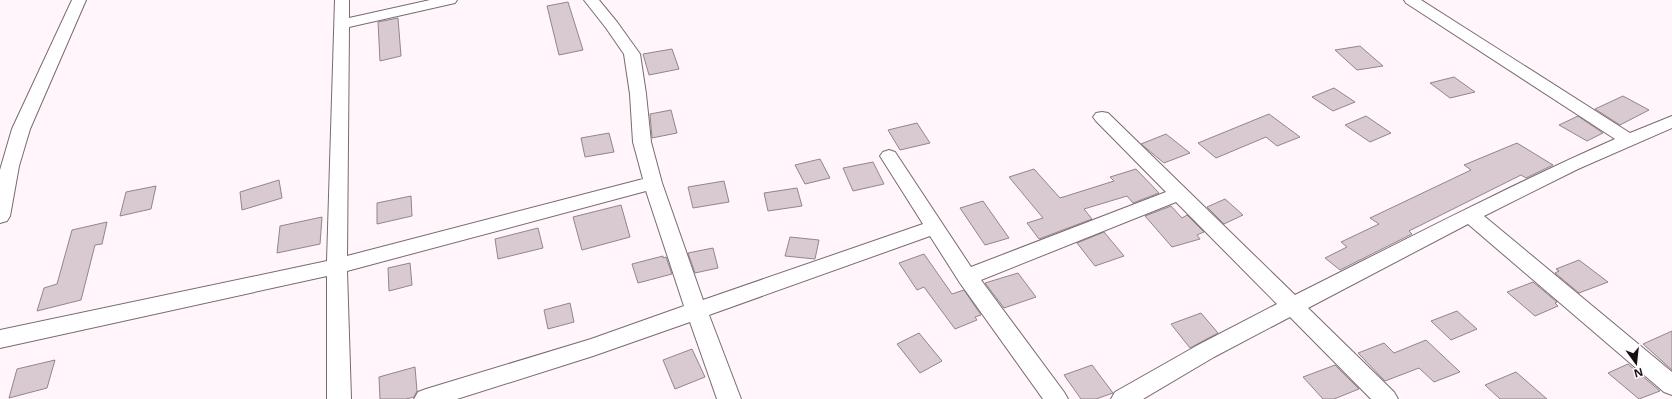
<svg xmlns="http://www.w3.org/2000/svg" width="1672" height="399" font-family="'Open Sans',sans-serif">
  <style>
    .building { fill: #d9cad2; stroke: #93858d }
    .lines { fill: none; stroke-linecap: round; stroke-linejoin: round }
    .street-casing { stroke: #786a72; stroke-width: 2 }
    .street { fill: #fff; fill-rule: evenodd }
  </style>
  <rect width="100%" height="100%" fill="#fff5fb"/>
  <g class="building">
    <polygon points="568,2 583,50 559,55 547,6"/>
    <polygon points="398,18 401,56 380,61 378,22"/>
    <polygon points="1360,46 1383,66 1357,70 1335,50"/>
    <polygon points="672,49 679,69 649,75 643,54"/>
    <polygon points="1454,77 1475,92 1450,98 1430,83"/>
    <polygon points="1334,88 1355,102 1333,111 1312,97"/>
    <polygon points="1623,96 1649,110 1620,125 1595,109"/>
    <polygon points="671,110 677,133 652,138 650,114"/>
    <polygon points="1269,114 1300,137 1277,146 1266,137 1216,158 1198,143"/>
    <polygon points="1366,116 1391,133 1370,142 1345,125"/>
    <polygon points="1578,116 1603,133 1587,141 1559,125"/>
    <polygon points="917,123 930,143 900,150 888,130"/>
    <polygon points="609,133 614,152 585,157 581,138"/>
    <polygon points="1166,134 1190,153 1164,163 1141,144"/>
    <polygon points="1517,143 1553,165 1526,178 1521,175 1409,231 1412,234 1340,270 1325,258 1347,247 1341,242 1379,224 1370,218 1471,170 1464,165"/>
    <polygon points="820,159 830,178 805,184 795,165"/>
    <polygon points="873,162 884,184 853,191 843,168"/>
    <polygon points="1034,169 1060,198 1114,181 1110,177 1136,169 1159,193 1133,203 1127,196 1084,209 1092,219 1039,239 1027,223 1043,218 1009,177"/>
    <polygon points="279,180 282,198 242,210 240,192"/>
    <polygon points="724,181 729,202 693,208 688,187"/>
    <polygon points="156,186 151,209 120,216 126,192"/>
    <polygon points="797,188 802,206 768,211 764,193"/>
    <polygon points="411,196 412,216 377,224 377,203"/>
    <polygon points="1225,199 1243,215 1224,224 1207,207"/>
    <polygon points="983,201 1009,238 985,245 960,208"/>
    <polygon points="621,205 630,237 582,250 573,217"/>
    <polygon points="1171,206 1182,218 1187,215 1204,232 1197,235 1200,239 1172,247 1145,216"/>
    <polygon points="322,217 320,244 277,253 280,226"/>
    <polygon points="107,222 102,244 95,245 81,300 37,311 44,288 57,284 72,230"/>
    <polygon points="538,228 543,248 498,259 495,239"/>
    <polygon points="1104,232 1124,256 1095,266 1077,243"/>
    <polygon points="790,237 819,240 815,259 785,256"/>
    <polygon points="713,248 718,268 695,273 688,253"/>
    <polygon points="924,254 952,294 964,290 981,315 975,317 977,320 955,329 924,287 917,290 899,263"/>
    <polygon points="663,256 663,258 666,257 672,274 638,283 632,264"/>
    <polygon points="1579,260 1608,282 1579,293 1555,273 1559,271 1556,269"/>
    <polygon points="410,263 412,285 389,291 388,268"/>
    <polygon points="1018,273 1036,297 1004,308 985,283"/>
    <polygon points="1533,282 1557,302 1555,303 1558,306 1535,316 1507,292"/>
    <polygon points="570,303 574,322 548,329 544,310"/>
    <polygon points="1457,311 1477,329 1451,340 1431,321"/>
    <polygon points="1201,313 1218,333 1190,348 1171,324"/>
    <polygon points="1672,331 1672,370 1643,344"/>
    <polygon points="919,333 942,361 920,373 897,344"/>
    <polygon points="1426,340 1460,372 1434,382 1419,368 1385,381 1358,353 1384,343 1394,353"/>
    <polygon points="692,349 705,377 675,389 663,360"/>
    <polygon points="55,360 47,388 9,398 17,369"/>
    <polygon points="1628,364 1660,391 1639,399 1608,373"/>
    <polygon points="1092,365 1113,393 1096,399 1081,399 1064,375"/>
    <polygon points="1335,365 1359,389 1334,399 1323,399 1303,377"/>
    <polygon points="415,367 417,391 414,397 406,399 380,399 379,377"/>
    <polygon points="1516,372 1547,399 1500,399 1485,385"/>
  </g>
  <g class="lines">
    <defs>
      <g id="street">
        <polygon points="72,0 86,0 30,129 19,166 10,216 7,221 0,223 0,170 12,129"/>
        <path d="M335,0h14v18l81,-18h27l-2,3 -106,24 -2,229 296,-77 -10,-37 -3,-48 -6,-40 -18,-26 -22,-28h15l18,22 23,32 6,40 5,48 11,41 41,117 220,-76 -43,-68 3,-4 6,-2 6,2 76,115 195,-75 -70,-71 -3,-4 3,-4 6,-1 6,1 187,182c106,-53 211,-108 320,-156l-209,-136 -2,-3h17l209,133 42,-17v12l-94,41 -94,47 188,156v23l-8,-3 -196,-168 -160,84 86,84 4,7h-27l-81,-82 -76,40 -71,42h-32l4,-7 83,-47 79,-41 -101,-102 -195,78 83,112 4,7h-25l-83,-116 -30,-47 -221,79 32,84h-24l-27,-77 -97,34 -136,43h-43l4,-7 8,-3 165,-50 93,-33 -38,-115 -299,80 4,128h-24v-123l-327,72v-18l327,-69z"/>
      </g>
    </defs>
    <use href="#street" class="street-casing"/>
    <use href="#street" class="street"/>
  </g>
  <g transform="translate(1636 363) rotate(165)" stroke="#fff5fb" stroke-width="3" paint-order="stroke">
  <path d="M0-3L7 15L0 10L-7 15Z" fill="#140f12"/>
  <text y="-6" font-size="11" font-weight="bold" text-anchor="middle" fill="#140f12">N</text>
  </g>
</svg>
